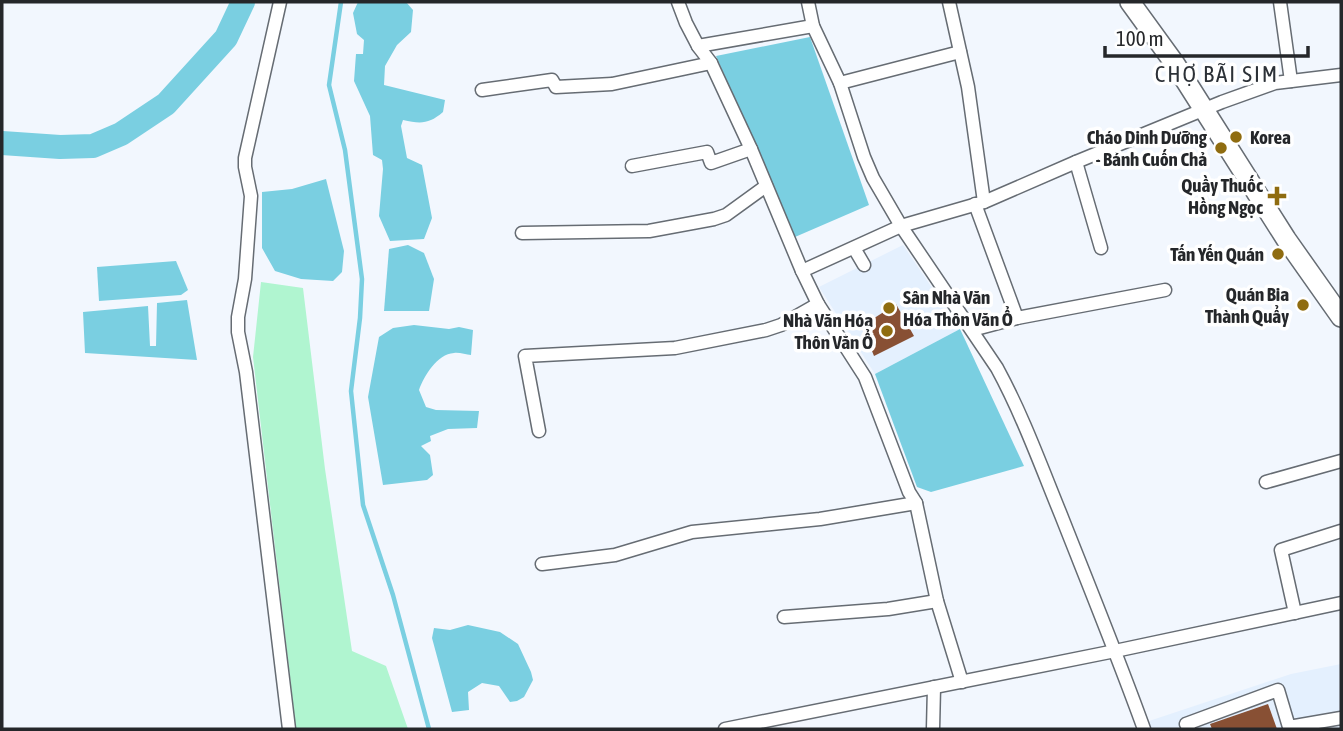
<svg xmlns="http://www.w3.org/2000/svg" width="1343" height="731" font-family="'Asap Condensed',sans-serif">
  <style>
    .built { fill: #e4f0fe }
    .green { fill: #b0f5d0 }
    .water { fill: #7acfe1 }
    .lines { fill: none; stroke-linecap: round; stroke-linejoin: round }
    .stream { stroke: #7acfe1; stroke-width: 4.5 }
    .river { stroke: #7acfe1; stroke-width: 24 }
    .building { fill: #885034 }
    .minor-casing { stroke: #666c73; stroke-width: 15 }
    .primary-casing { stroke: #666c73; stroke-width: 22 }
    .minor { stroke: #fff; stroke-width: 12 }
    .primary { stroke: #fff; stroke-width: 19 }
    .poi-dot { fill: #8f6c10; stroke: #fff; stroke-width: 2.5 }
    .labels { text-anchor: middle; dominant-baseline: central; stroke-width: 7; stroke-linejoin: round; paint-order: stroke }
    .poi-label { font-size: 19px; font-weight: bold; fill: #25272a; stroke: #fff; text-anchor: end }
    .quarter-label { font-size: 23px; letter-spacing: 2px; fill: #2c3137; stroke: #fff }
  </style>
  <rect width="100%" height="100%" fill="#f2f7fe"/>
  <g class="built">
    <polygon points="903,245 960,329 875,374 819,287"/>
    <polygon points="1341,664 1341,729 1151,729 1146,722 1291,674"/>
  </g>
  <polygon class="green" points="261,282 303,288 325,469 352,651 386,666 408,729 296,729 253,357"/>
  <g class="water">
    <path d="M358,2h48l7,8 -2,22 -14,13 -12,21 -1,19 61,15 -2,12c-14,12 -22,12 -40,8l-2,6 6,32 15,7 10,53 -8,21 -34,2 -11,-25 4,-47 -1,-9 -9,-5 -3,-39 -16,-35 2,-27h7l1,-14 -7,-6 -4,-21z"/>
    <polygon points="810,37 869,205 795,237 716,56"/>
    <polygon points="326,179 344,251 342,272 333,281 301,279 275,271 262,248 262,192 292,189"/>
    <polygon points="408,245 424,253 434,279 429,311 384,311 389,249"/>
    <polygon points="176,261 188,290 181,295 99,301 97,267"/>
    <polygon points="187,300 197,360 85,353 83,312 148,306 150,346 156,346 157,303"/>
    <path d="M414,325l35,4 10,-2 14,3 -2,25c-5,0 -12,-3 -17,-2 -17,1 -30,23 -35,37l7,17 10,3 43,1 -2,17 -29,1 -18,7 1,5 -10,5 9,9 3,20 -6,5 -44,5 -15,-88 11,-60 14,-9z"/>
    <polygon points="960,329 1024,466 931,492 917,487 875,374"/>
    <polygon points="468,625 500,632 518,644 531,672 533,680 524,697 517,701 510,702 499,686 482,683 468,692 469,710 452,712 432,638 434,628 450,630"/>
  </g>
  <g class="lines">
    <polyline class="stream" points="341,2 329,85 345,150 362,279 360,318 351,391 363,505 393,595 429,729"/>
    <polyline class="river" points="2,143 60,147 93,146 121,134 166,104 226,38 243,2"/>
  </g>
  <g class="building">
    <polygon points="896,304 914,336 874,356 862,326"/>
    <polygon points="1268,704 1277,729 1212,729 1210,724"/>
  </g>
  <g class="lines">
    <defs>
      <g id="minor">
        <polyline points="280,2 245,158 245,167 251,196 245,279 238,317 238,332 246,372 289,729"/>
        <polyline points="678,2 686,23 698,46 711,63 751,149 802,271 818,304 865,377 909,492 916,503 937,601 962,682"/>
        <path d="M808,2l5,24 27,57 24,74 9,21 28,48 96,142c25,46 44,98 64,147 28,71 57,142 83,214"/>
        <polyline points="949,2 968,87 984,202"/>
        <polyline points="1280,2 1291,81"/>
        <polyline points="698,46 813,26"/>
        <polyline points="840,83 960,52"/>
        <polyline points="482,90 552,80 556,87 612,84 711,63"/>
        <polyline points="1076,162 1101,248"/>
        <polyline points="632,166 707,152 711,163 751,149"/>
        <polyline points="975,204 1017,318"/>
        <polyline points="522,233 649,231 714,219 726,215 766,186"/>
        <polyline points="854,248 864,265"/>
        <polyline points="802,271 901,226 984,202 1076,162 1222,102 1275,83 1341,75"/>
        <polyline points="972,330 1017,318 1165,290"/>
        <polyline points="539,431 525,356 675,348 766,330 781,325 818,304"/>
        <polyline points="1266,482 1341,461"/>
        <polyline points="542,564 615,555 692,532 820,519 916,503"/>
        <polyline points="1295,613 1281,550 1341,531"/>
        <polyline points="784,617 888,609 937,601"/>
        <polyline points="725,729 1115,651 1341,603"/>
        <polyline points="933,729 934,687"/>
        <polyline points="1189,729 1186,724 1278,690 1289,727 1341,718"/>
      </g>
      <polyline id="primary" points="1130,2 1175,64 1286,239 1341,317"/>
    </defs>
    <use href="#minor" class="minor-casing"/>
    <use href="#primary" class="primary-casing"/>
    <use href="#minor" class="minor"/>
    <use href="#primary" class="primary"/>
  </g>
  <g class="poi-dot">
    <circle cx="1236" cy="137" r="7"/>
    <circle cx="1221" cy="148" r="7"/>
    <path d="M1273.5 185.5h7v7h7v7h-7v7h-7v-7h-7v-7h7z"/>
    <circle cx="1278" cy="254" r="7"/>
    <circle cx="1303" cy="305" r="7"/>
    <circle cx="889" cy="308" r="7"/>
    <circle cx="887" cy="331" r="7"/>
  </g>
  <g class="labels">
    <g class="poi-label">
      <text x="1207" y="137">Cháo Dinh Dưỡng<tspan x="1207" dy="22">- Bánh Cuốn Chả</tspan></text>
      <text x="1250" y="137" text-anchor="start">Korea</text>
      <text x="1263" y="185">Quầy Thuốc<tspan x="1263" dy="22">Hồng Ngọc</tspan></text>
      <text x="1264" y="254">Tấn Yến Quán</text>
      <text x="1289" y="294">Quán Bia<tspan x="1289" dy="22">Thành Quẩy</tspan></text>
      <text x="903" y="297" text-anchor="start">Sân Nhà Văn<tspan x="903" dy="22">Hóa Thôn Văn Ổ</tspan></text>
      <text x="873" y="320">Nhà Văn Hóa<tspan x="873" dy="22">Thôn Văn Ổ</tspan></text>
    </g>
    <g class="quarter-label">
      <text x="1217" y="74">CHỢ BÃI SIM</text>
    </g>
  </g>
  <rect width="1343" height="731" fill="none" stroke="#25272a" stroke-width="7"/>
  <path d="M1105 46v10h203v-10" fill="none" stroke="#25272a" stroke-width="3.5"/>
  <text x="1116" y="46" font-size="21" fill="#25272a" stroke="#ffffff" stroke-width="5" paint-order="stroke">100 m</text>
</svg>
